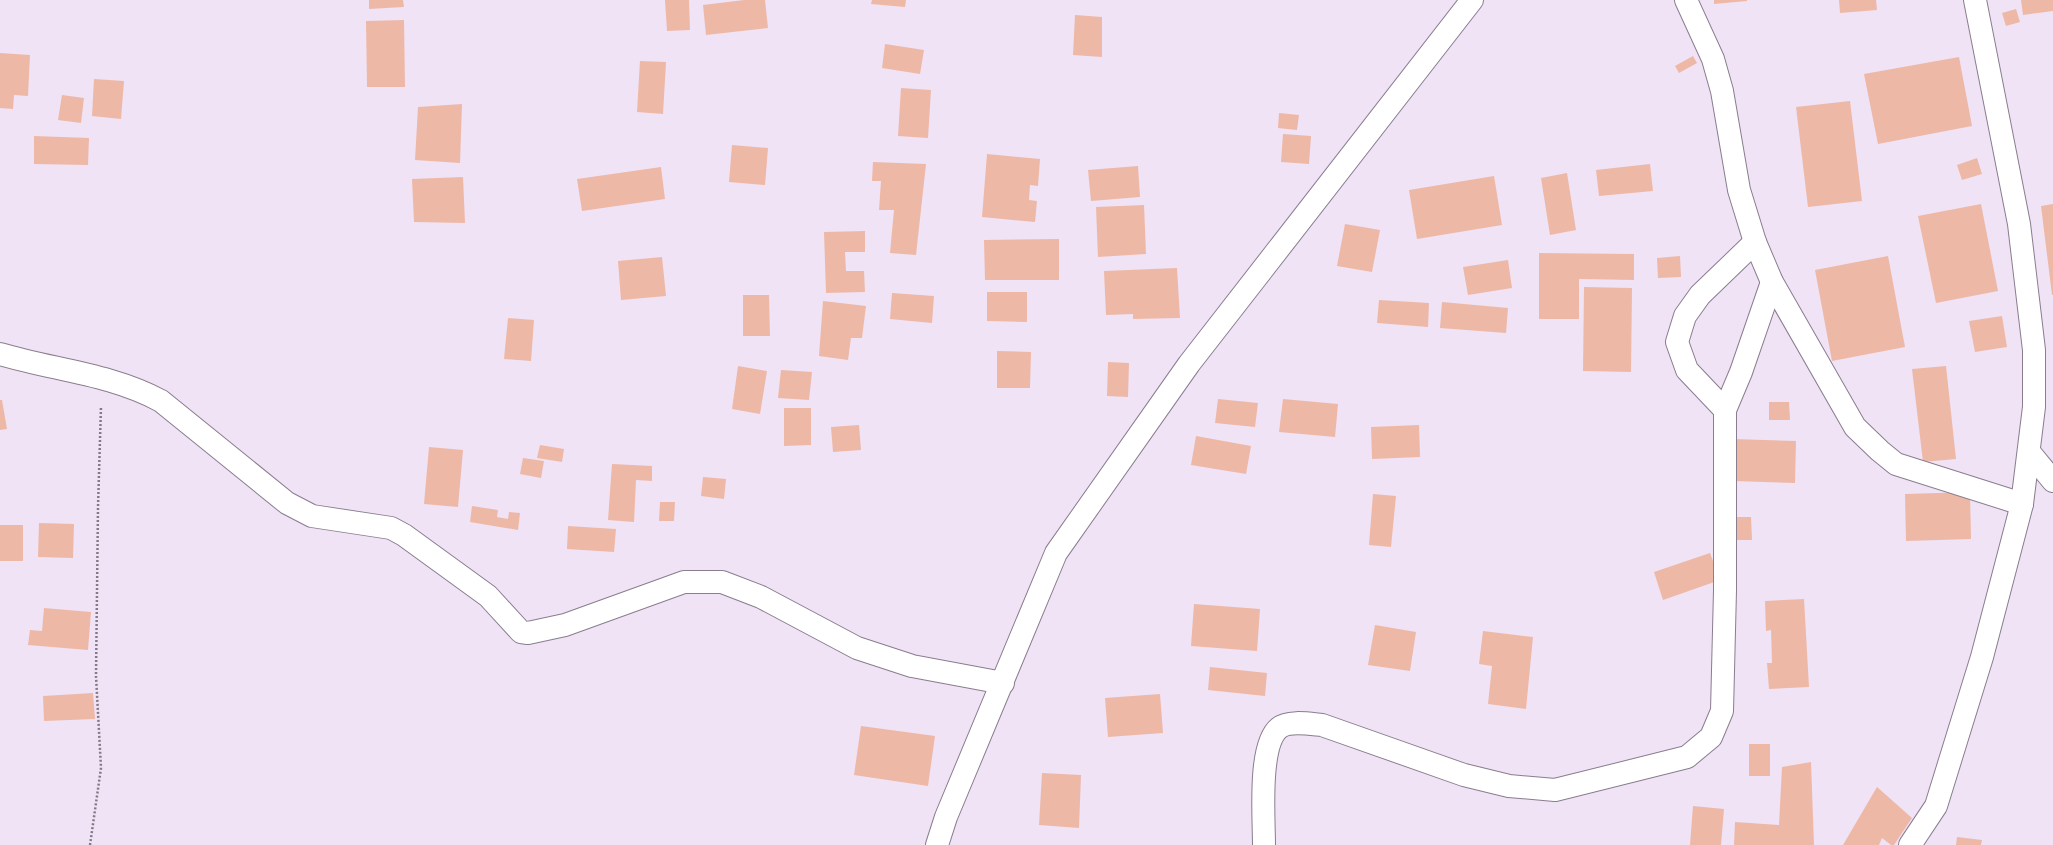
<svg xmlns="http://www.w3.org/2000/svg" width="2053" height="845" font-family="Arial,sans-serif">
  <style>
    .building { fill: #eeb8a7 }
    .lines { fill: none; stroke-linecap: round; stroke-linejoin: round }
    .street-casing { stroke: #897d8e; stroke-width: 24 }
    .path { stroke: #837a86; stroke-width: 2.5; stroke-dasharray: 2 2; stroke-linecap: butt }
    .street { stroke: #fff; stroke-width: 22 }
  </style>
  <rect width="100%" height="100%" fill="#f0e3f5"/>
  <g class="building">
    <polygon points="369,0 403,0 404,7 369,9"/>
    <polygon points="665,0 689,0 690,30 667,31"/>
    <polygon points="744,0 765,0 768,28 706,35 703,5"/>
    <polygon points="872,0 906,0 905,7 871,4"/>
    <polygon points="1714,0 1747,0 1747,1 1714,4"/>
    <polygon points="1839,0 1876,0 1877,10 1840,13"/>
    <polygon points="2021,0 2053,0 2053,11 2023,15"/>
    <polygon points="2016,9 2020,22 2006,26 2002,13"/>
    <polygon points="1075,15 1102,17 1102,57 1073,55"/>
    <polygon points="404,20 405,87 367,87 366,21"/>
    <polygon points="885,44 924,50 920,74 882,68"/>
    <polygon points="0,53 30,55 28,96 14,95 13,109 0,108"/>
    <polygon points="1693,56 1697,63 1679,73 1675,66"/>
    <polygon points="1959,57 1972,126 1878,144 1864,74"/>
    <polygon points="640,61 666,62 663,114 637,112"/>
    <polygon points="94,79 124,81 121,119 92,116"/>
    <polygon points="901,88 931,90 928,138 898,136"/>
    <polygon points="62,95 84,98 81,123 58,120"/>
    <polygon points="1850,101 1862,201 1808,207 1796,107"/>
    <polygon points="462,104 460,163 415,160 418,107"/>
    <polygon points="1279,113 1299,115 1297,130 1278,128"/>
    <polygon points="1283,134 1311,136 1309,164 1281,162"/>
    <polygon points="34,136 89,138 88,165 34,164"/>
    <polygon points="732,145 768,148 765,185 729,182"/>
    <polygon points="987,154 1040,159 1038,186 1030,185 1029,200 1037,201 1035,222 982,217"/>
    <polygon points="1977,158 1982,174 1962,180 1957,165"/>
    <polygon points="873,162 926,164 916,255 890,253 894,210 879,210 881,181 872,181"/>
    <polygon points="1650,164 1653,191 1599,196 1596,170"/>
    <polygon points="1138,166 1140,197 1091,201 1088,170"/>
    <polygon points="661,167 665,199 582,211 577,179"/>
    <polygon points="1567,173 1576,230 1550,235 1541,178"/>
    <polygon points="1494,176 1502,225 1417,239 1409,190"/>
    <polygon points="463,177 465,223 414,222 412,179"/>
    <polygon points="1981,204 1998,291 1936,303 1918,216"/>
    <polygon points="2053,204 2053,295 2052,295 2041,206"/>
    <polygon points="1144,205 1146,254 1098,257 1096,207"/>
    <polygon points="1345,224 1380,230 1372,272 1337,266"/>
    <polygon points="865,231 865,252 845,252 846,271 864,271 865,292 826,293 824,232"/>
    <polygon points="1059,239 1059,280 985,280 984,240"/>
    <polygon points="1539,253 1634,254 1634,280 1579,279 1579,319 1539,319"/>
    <polygon points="1680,256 1681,277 1658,278 1657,258"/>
    <polygon points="1888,256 1905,347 1832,361 1815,270"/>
    <polygon points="662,257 666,296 621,300 618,261"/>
    <polygon points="1508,260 1512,288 1468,295 1463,267"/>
    <polygon points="1177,268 1180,318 1133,319 1133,314 1106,315 1104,271"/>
    <polygon points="1584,287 1632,288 1631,372 1583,371"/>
    <polygon points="987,292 1027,292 1027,322 987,321"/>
    <polygon points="892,293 934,296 932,323 890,319"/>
    <polygon points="743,295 769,295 770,336 743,336"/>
    <polygon points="1379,300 1429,303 1428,327 1377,323"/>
    <polygon points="823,301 866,306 862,338 851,338 848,360 819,356"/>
    <polygon points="1442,302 1508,308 1506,333 1440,328"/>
    <polygon points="2002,316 2007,347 1975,352 1969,321"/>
    <polygon points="508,318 534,320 531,361 504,359"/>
    <polygon points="997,351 1031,352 1030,388 997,388"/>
    <polygon points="1108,362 1129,363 1128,397 1107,396"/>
    <polygon points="738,366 767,371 760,414 732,409"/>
    <polygon points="1946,366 1956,459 1923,462 1912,369"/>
    <polygon points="781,370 812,372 809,400 778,398"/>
    <polygon points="1218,399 1258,403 1255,427 1215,423"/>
    <polygon points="1283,399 1338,404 1335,437 1279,432"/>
    <polygon points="0,400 2,400 7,429 0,430"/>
    <polygon points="1769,402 1789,402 1790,420 1769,420"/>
    <polygon points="784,408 811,408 811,445 784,446"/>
    <polygon points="859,425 861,450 833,452 831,427"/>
    <polygon points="1419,425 1420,457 1372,459 1371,427"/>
    <polygon points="1196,436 1251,446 1246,474 1191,465"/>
    <polygon points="1733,439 1796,441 1795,483 1732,481"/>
    <polygon points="540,445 564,449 562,462 537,458"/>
    <polygon points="429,447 463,450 458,507 424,504"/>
    <polygon points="523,458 544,461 541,478 520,474"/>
    <polygon points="612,464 652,466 652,481 636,480 634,522 608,520"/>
    <polygon points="703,477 726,479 724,499 701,496"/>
    <polygon points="1970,492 1971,539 1906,541 1905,494"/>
    <polygon points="1373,494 1396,496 1391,547 1369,545"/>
    <polygon points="660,502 675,502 674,521 659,521"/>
    <polygon points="472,506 498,510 497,517 508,519 509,512 520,513 518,530 470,522"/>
    <polygon points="1732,517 1751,517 1752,540 1733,540"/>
    <polygon points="39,523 74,524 73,558 38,557"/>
    <rect x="0" y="525" width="23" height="36"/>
    <polygon points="568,526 616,529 614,552 567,549"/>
    <polygon points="1710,553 1720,580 1663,600 1654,572"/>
    <polygon points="1804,599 1809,687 1769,689 1767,663 1772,663 1771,630 1766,631 1765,601"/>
    <polygon points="1194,604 1260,609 1257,651 1191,646"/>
    <polygon points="44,608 91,612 88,650 28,645 30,630 42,631"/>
    <polygon points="1375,625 1416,632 1410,671 1368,665"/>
    <polygon points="1483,631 1533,637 1526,709 1488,704 1492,666 1479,664"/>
    <polygon points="1210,667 1267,673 1265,696 1208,690"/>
    <polygon points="93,693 95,719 44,721 43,696"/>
    <polygon points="1160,694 1163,733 1108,737 1105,698"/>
    <polygon points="861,726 935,736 928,786 854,775"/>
    <rect x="1749" y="744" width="21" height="32"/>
    <polygon points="1811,762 1814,845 1734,845 1735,822 1779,825 1782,767"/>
    <polygon points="1042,773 1081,775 1079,828 1039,825"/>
    <polygon points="1877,787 1912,818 1894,845 1891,845 1882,838 1879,845 1843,845"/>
    <polygon points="1693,806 1724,809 1721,845 1690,845"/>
    <polygon points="1957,837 1982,840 1981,845 1956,845"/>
  </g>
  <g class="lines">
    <defs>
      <g id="street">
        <polyline points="1686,0 1713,59 1722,91 1739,190 1755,242 1772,282 1855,427 1880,451 1896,464 2022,504"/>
        <path d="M0,354c54,16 111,20 161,47l126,102 25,13 79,12 13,7 84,61 33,36 7,1 37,-8 119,-43h38l39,15 96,51 55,18 91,17"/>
        <polyline points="1725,410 1687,370 1677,342 1685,316 1700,295 1755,242"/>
        <polyline points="2030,453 2053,481"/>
        <polyline points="937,845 946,817 1056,553 1189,364 1472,0"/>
        <path d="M1264,845c0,-27 -6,-100 15,-117 9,-8 32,-4 43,-3l142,50 45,11 46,4 132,-33 24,-20 11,-26 3,-121v-180l16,-38 31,-90"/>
        <polyline points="1910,845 1936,806 1982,657 2022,504 2034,407 2034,350 2019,224 1975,0"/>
      </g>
    </defs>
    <use href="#street" class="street-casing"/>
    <polyline class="path" points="90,845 101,768 96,676 98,507 101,406"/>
    <use href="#street" class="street"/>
  </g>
</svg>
